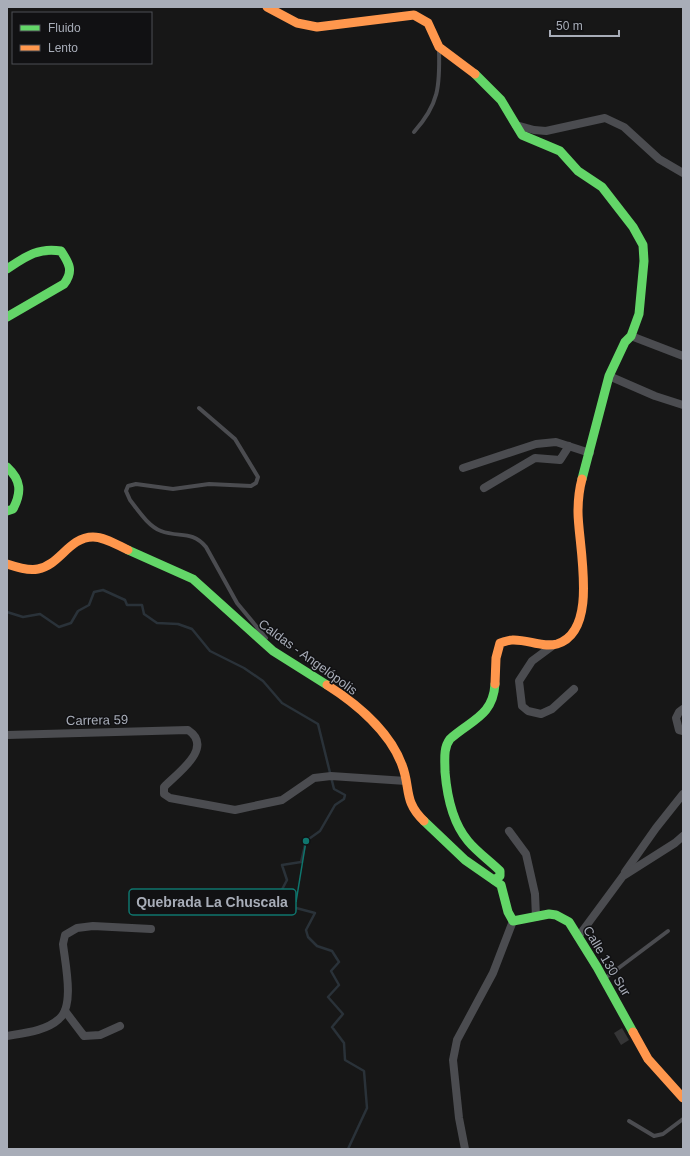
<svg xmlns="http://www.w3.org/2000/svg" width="690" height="1156" font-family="Helvetica,sans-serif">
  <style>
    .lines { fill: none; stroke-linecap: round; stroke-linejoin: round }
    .stream { stroke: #2a3239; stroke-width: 2.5 }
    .building { fill: #353536 }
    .lane { stroke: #4b4c50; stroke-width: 4 }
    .street { stroke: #4b4c50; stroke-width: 8 }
    .fast { stroke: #63d668; stroke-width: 9 }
    .slow { stroke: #ff974d; stroke-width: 9 }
    .labels { text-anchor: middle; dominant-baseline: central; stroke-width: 3; stroke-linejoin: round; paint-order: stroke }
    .street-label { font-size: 13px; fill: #a8adb8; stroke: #111113 }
    .leader { fill: none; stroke: #0f766e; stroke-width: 1.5 }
    .callout-dot { fill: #0f766e; stroke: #111113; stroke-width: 1.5 }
    .callout { fill: #111113; stroke: #0f766e; stroke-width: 1.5 }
    .callout-label { font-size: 14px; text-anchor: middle; font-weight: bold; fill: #a8adb8 }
  </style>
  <rect width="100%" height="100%" fill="#171717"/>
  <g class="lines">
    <polyline class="stream" points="7,612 23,617 40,614 59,627 71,623 78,611 89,605 94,592 103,590 125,600 127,605 142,605 144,614 157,623 178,624 192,629 210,651 244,668 263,681 282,703 318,724 334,789 345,795 344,799 335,805 320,831 306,841 301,862 282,865 287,880 277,899 281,904 315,913 306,930 308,937 317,946 332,951 339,962 331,971 339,985 328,997 343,1014 332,1027 344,1043 345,1060 364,1071 367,1108 348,1149"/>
  </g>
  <polygon class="building" points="622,1028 629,1040 621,1045 614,1033"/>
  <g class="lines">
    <g class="lane">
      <path d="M414,132c25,-28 26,-46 25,-82"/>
      <path d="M199,408l36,31 23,38 -2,6 -5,3 -42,-2 -36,5 -37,-5 -8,2 -2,5 4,9c8,10 18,26 31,31 18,7 31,-1 45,16l31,56 29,35"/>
      <polyline points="604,979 668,931"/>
      <polyline points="629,1121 654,1136 663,1134 683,1119"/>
    </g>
    <g class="street">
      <polyline points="516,125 534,130 546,131 605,118 624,127 659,159 683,173"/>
      <polyline points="631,336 683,356"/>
      <polyline points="609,376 655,396 683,405"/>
      <polyline points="463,468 536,444 556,442 590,453"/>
      <polyline points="484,488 535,458 560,460 569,446"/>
      <polyline points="555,644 532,661 519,681 522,706 528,711 541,714 552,709 574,689"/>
      <polyline points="683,709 679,712 676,718 679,730 683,731"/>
      <path d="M7,735l181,-5c27,18 -12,44 -24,57v7l6,4 65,12 47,-10 32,-22 17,-2 75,5"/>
      <polyline points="509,831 526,854 535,894 536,917"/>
      <polyline points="625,872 656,828 683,794"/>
      <polyline points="578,937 623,876 675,843 683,836"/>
      <polyline points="65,1011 84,1036 100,1035 120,1026"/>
      <path d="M7,1036c17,-3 39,-5 52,-17 16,-13 6,-56 4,-75l2,-9 12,-7 16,-2 58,3"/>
      <polyline points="465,1149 459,1118 453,1060 457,1040 493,973 513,921"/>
    </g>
    <g class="fast">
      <polyline points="475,74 501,100 522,135 560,151 578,171 602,187 633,227 643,245 644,261 639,314 631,336 625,342 609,376 582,479"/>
      <path d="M7,269c18,-12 31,-22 54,-18 8,12 13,20 3,33l-57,33"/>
      <path d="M7,467c14,13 15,25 6,42l-6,2"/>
      <polyline points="128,550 193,579 273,651 327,685"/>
      <polyline points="424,821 465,860 501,885 508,912 513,921 549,914 556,915 569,922 597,967 633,1032"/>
      <path d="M494,880l6,-4v-5c-10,-10 -23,-19 -32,-30 -16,-19 -21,-45 -23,-69 0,-12 -2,-24 5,-33 21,-19 43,-23 45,-55"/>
    </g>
    <g class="slow">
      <polyline points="267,7 297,23 317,27 414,15 428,23 439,47 475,74"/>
      <path d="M7,564c9,3 21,7 31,5 22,-4 31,-32 55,-32 12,0 24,8 35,13"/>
      <path d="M495,684l1,-26 4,-15c4,-1 8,-3 12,-3 15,-1 30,8 45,4 43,-13 21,-99 21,-132 0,-11 1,-22 4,-33"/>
      <path d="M327,685c30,19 63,47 75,80 9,23 1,36 22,56"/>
      <polyline points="633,1032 648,1059 683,1098"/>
    </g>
  </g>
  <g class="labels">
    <g class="street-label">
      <text transform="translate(308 657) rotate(36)">Caldas - Angelópolis</text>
      <text transform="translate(97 720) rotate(-1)">Carrera 59</text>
      <text transform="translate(607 961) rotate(59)">Calle 130 Sur</text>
    </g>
  </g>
  <path class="leader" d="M306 841L296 902"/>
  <circle class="callout-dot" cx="306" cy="841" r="4"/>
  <rect class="callout" x="129" y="889" width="167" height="26" rx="4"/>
  <g class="callout-label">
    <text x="212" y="907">Quebrada La Chuscala</text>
  </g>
  <rect width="690" height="1156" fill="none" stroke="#a8adb8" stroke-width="16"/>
  <rect x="12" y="12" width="140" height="52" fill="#111113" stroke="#4d4f55"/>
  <rect x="20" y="25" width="20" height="6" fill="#63d668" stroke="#4d4f55"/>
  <text x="48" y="32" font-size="12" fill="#a8adb8">Fluido</text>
  <rect x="20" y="45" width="20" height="6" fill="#ff974d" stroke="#4d4f55"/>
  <text x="48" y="52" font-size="12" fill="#a8adb8">Lento</text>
  <path d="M550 30v6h69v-6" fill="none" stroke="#a8adb8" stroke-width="2"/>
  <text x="556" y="30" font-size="12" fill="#a8adb8" stroke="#111113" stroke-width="3" paint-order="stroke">50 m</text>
</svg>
